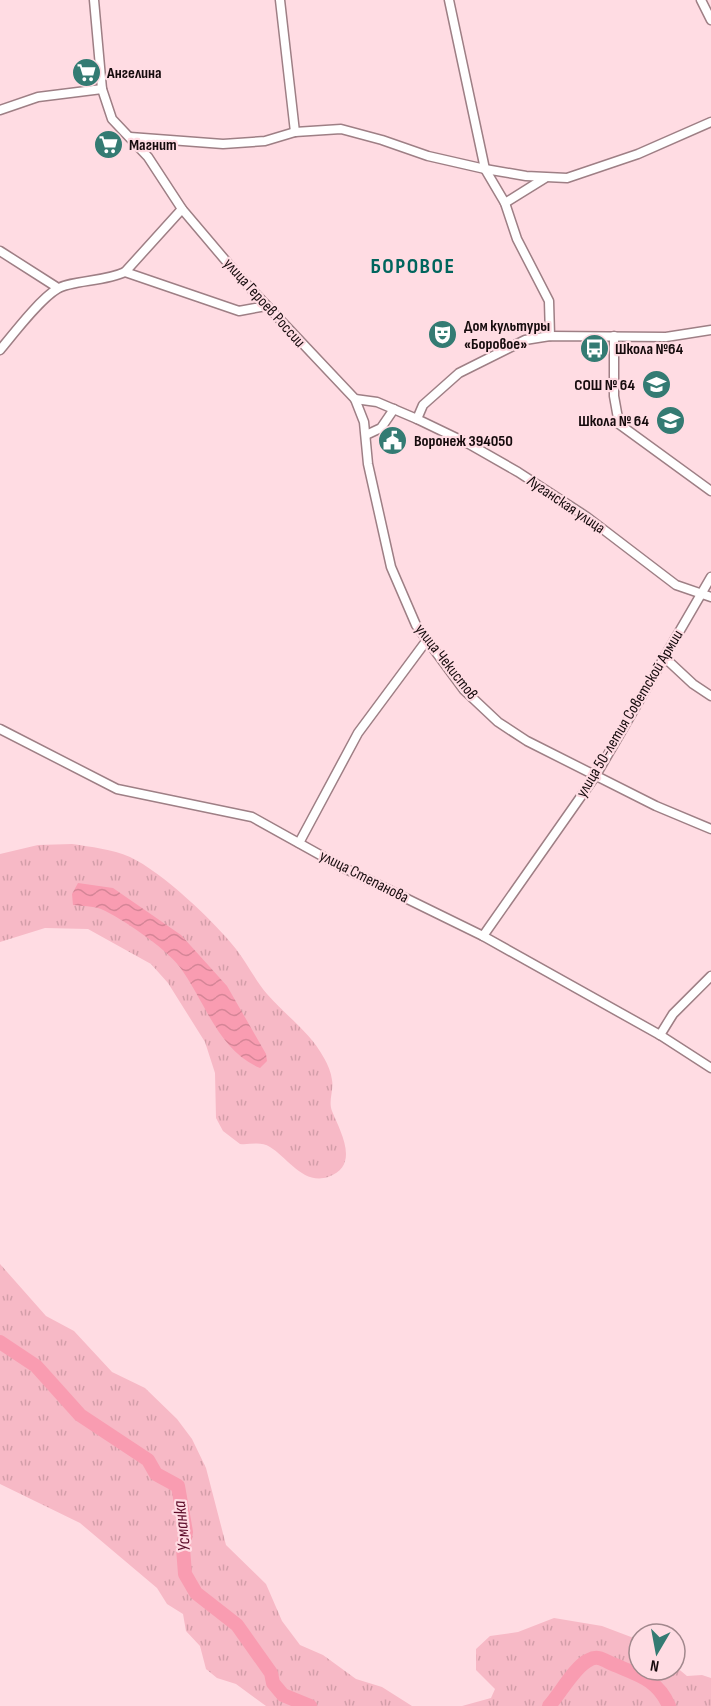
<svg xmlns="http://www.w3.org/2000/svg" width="711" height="1706" font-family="'Sofia Sans Condensed',sans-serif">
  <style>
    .park { fill: url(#park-tufts) }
    .water { fill: url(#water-waves) }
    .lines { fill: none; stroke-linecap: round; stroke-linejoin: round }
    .river { stroke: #f99cb1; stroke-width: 14 }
    .minor-casing { stroke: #9e7f85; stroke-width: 11 }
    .minor { stroke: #fff; stroke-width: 8 }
    .labels { text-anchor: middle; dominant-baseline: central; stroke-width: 4.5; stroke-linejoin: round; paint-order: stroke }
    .poi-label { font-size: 16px; font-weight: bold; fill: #160b0d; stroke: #ffdce3; text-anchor: start }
    .street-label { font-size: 16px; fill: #160b0d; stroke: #ffdce3 }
    .water-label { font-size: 18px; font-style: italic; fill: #5f0e2b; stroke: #ffdce3 }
    .district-label { font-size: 22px; font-weight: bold; letter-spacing: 1.5px; fill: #00655d; stroke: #ffdce3 }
  </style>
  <defs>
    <pattern id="park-tufts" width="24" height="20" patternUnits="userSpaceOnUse" patternTransform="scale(1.5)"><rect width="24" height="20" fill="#f7b9c6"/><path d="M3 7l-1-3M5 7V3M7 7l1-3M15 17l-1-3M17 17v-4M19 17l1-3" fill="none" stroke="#d39ea9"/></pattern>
    <pattern id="water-waves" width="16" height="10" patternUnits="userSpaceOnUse" patternTransform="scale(1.5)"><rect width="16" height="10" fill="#f99cb1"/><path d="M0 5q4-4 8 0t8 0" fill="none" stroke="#d58597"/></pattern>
  </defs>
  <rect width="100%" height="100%" fill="#ffdce3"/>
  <g class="park">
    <path d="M72,844c19,3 40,5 58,13 32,15 84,64 106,92 11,14 19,31 31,45 18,21 44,39 57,64 4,7 7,14 8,22 2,10 -4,21 0,31 8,20 29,55 -4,66 -25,8 -40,-19 -58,-30 -9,-6 -20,-2 -30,-3l-17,-13 -7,-13 -1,-45 -10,-31 -37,-59 -17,-19 -63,-35 -43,-1 -45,14v-88l38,-9z"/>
    <polygon points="0,1264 46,1316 74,1331 112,1372 145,1388 177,1419 192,1439 206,1468 226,1545 266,1584 282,1621 300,1645 323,1655 356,1679 382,1687 412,1706 266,1706 236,1684 217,1678 206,1669 200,1646 186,1631 183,1614 167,1604 157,1588 80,1523 0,1484"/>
    <polygon points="554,1618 602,1626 639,1640 639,1670 675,1670 675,1666 687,1676 702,1675 711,1678 711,1706 429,1706 462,1706 491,1698 495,1689 476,1670 476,1649 490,1636 518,1632"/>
  </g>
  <path class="water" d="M78,883l35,5 68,47 46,51 39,68 1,7 -7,7c-43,-18 -55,-68 -81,-102 -15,-19 -56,-47 -78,-57 -8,-3 -19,-3 -28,-4l-1,-11z"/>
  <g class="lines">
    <g class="river">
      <polyline points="0,1342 36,1366 80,1415 148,1460 156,1474 178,1486 186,1532 183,1548 185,1574 196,1593 237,1625 271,1673 273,1683 283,1695 310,1706"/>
      <path d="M549,1706c11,-12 26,-40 40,-46 10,-6 17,2 26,5 24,10 43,15 54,41"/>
    </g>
    <defs>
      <g id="minor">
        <polyline points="94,0 102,89 112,119 148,157 182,209 237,274 355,399 377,402 417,419 423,405 459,373 525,340 550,336 666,337 711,330"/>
        <polyline points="280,0 295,132"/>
        <polyline points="449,0 485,169 505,203 517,239 549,301 550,336"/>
        <polyline points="701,0 711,20"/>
        <polyline points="0,110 38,97 102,89"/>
        <polyline points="130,137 223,144 265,141 295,132 341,129 382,140 428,156 485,169 526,176 567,178 638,154 711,122"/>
        <polyline points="505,203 545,178"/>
        <polyline points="182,209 125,272 239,311 266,306"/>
        <polyline points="0,251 58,288"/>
        <polyline points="614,336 614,396 619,424 711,491"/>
        <path d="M0,350c14,-17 40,-51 57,-61 15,-9 47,-7 68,-17"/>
        <polyline points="355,399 364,422 368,464 391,567 416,625 464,690 498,722 527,741 656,806 711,829"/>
        <polyline points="417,419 469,444 518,472 587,517 676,585 711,597"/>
        <polyline points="366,435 381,428 394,409"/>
        <polyline points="664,657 693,684 711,696"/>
        <polyline points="0,729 117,789 252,817 340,866 483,936 660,1035 711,1068"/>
        <polyline points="299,843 358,733 427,640"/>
        <polyline points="483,936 596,775 711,577"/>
        <polyline points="660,1035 673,1014 711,976"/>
      </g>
    </defs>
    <use href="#minor" class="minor-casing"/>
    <use href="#minor" class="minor"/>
  </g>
  <defs>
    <symbol id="supermarket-disc" viewBox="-11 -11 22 22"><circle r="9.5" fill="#347b73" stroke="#ffdce3"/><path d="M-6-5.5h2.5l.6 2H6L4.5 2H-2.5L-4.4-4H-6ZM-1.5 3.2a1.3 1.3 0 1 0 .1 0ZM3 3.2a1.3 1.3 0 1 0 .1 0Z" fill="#fff"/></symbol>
    <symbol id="theatre-disc" viewBox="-11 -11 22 22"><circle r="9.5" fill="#347b73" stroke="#ffdce3"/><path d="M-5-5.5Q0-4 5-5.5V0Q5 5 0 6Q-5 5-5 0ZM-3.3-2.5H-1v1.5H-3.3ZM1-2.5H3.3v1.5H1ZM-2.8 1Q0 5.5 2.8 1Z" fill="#fff"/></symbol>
    <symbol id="bus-disc" viewBox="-11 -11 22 22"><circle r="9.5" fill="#347b73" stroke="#ffdce3"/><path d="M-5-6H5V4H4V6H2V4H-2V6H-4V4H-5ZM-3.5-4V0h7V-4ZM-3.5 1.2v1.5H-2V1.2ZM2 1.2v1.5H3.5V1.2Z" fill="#fff"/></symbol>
    <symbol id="school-disc" viewBox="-11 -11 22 22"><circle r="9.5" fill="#347b73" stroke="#ffdce3"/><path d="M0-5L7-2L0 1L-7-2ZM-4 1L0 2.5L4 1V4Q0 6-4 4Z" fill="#fff"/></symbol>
    <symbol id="civic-disc" viewBox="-11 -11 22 22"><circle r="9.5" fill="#347b73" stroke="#ffdce3"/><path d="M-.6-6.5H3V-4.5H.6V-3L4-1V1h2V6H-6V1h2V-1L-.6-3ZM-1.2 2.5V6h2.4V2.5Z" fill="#fff"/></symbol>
  </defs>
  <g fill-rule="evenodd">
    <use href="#supermarket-disc" x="70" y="56" width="33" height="33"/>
    <use href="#supermarket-disc" x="92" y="128" width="33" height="33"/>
    <use href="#theatre-disc" x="426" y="318" width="33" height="33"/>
    <use href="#bus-disc" x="578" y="332" width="33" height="33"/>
    <use href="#school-disc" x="640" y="368" width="33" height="33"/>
    <use href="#school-disc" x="654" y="404" width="33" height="33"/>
    <use href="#civic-disc" x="376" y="424" width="33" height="33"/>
  </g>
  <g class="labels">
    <g class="poi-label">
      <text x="107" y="73">Ангелина</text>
      <text x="129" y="145">Магнит</text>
      <text x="464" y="326">Дом культуры<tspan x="464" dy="18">«Боровое»</tspan></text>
      <text x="615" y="349">Школа №64</text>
      <text x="635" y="385" text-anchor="end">СОШ № 64</text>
      <text x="649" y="421" text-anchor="end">Школа № 64</text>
      <text x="414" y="441">Воронеж 394050</text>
    </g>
    <g class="street-label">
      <text transform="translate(264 303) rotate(48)">улица Героев России</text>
      <text transform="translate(566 505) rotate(34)">Луганская улица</text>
      <text transform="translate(446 662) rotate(52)">улица Чекистов</text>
      <text transform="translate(630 714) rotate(-59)">улица 50-летия Советской Армии</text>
      <text transform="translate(364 877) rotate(27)">улица Степанова</text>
    </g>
    <g class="water-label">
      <text transform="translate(182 1526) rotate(-96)">Усманка</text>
    </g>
    <g class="district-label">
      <text x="413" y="266">БОРОВОЕ</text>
    </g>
  </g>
  <g transform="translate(657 1652) rotate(190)"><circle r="28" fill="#ffdce3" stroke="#a2888d" stroke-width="1.5"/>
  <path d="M0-4.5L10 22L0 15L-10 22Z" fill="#347b73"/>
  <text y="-9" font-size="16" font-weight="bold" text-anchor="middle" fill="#160b0d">N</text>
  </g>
</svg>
